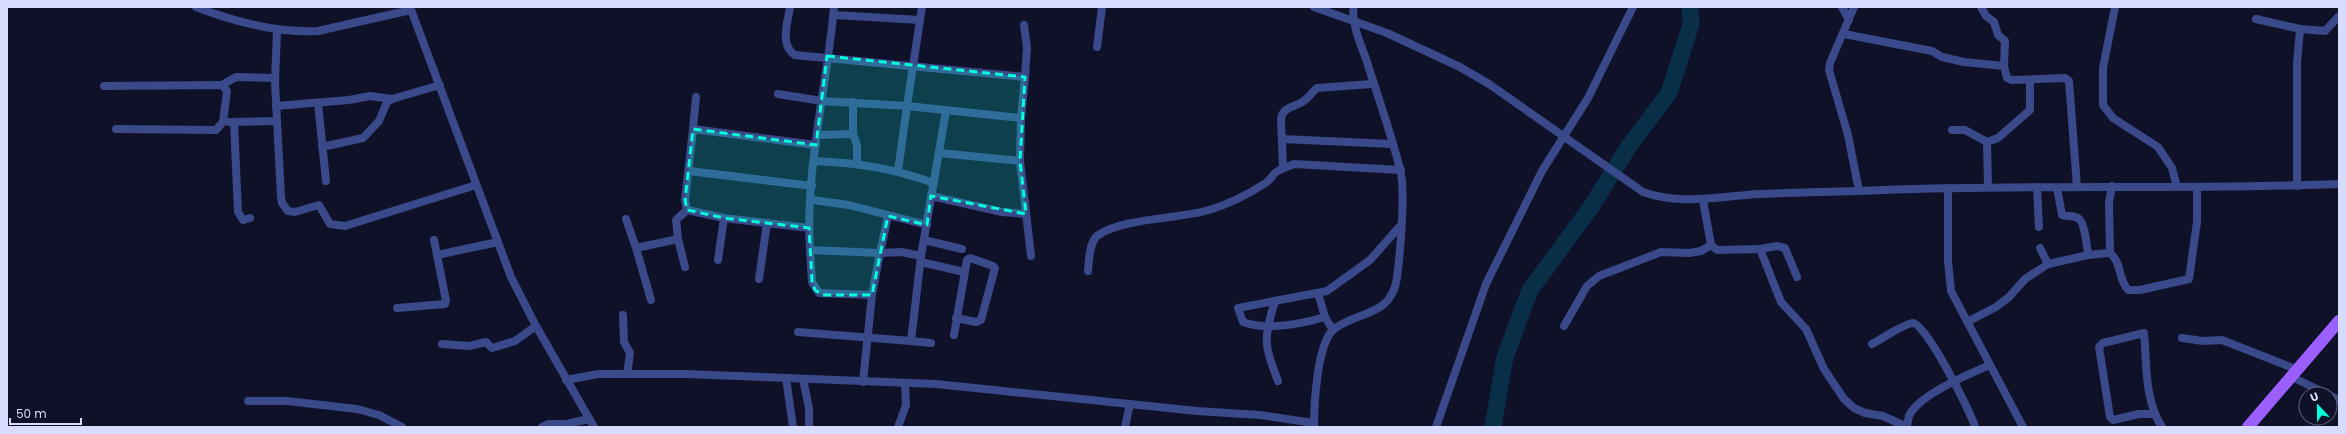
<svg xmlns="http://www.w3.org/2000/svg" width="2346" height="434" font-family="Poppins,sans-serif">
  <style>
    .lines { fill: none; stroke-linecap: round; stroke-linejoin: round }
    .river { stroke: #092f48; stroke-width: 17 }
    .minor { stroke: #394989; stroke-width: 8 }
    .primary { stroke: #9b5eff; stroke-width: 12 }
    .marked { fill: #03ffda; fill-opacity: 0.2; stroke: #03ffda; stroke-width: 3; stroke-dasharray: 8 5; stroke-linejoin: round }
  </style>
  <rect width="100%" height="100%" fill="#0f1129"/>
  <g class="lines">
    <polyline class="river" points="1493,427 1505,357 1530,290 1589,210 1627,149 1669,93 1691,24 1690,7"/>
    <g class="minor">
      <path d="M196,7c39,15 80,26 122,24l93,-21"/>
      <polyline points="410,7 511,277 536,326 594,427"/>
      <path d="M790,7c-2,15 -11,38 5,48l230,22 2,-29 -3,-23"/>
      <path d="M834,7c-7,80 -29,162 -24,243l70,3 -8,42 -9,87"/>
      <path d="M1314,7l73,26 73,34 29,17 154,108c39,14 77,4 117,2 41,-2 82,-2 123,-4 152,-6 304,0 456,-6"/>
      <polyline points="1842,7 1849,20"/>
      <polyline points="1854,7 1830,63 1829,70 1848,135 1859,191"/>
      <polyline points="1981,7 1986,16 1994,22 1998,35 2005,41 2004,66 2007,78 2012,80 2065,78 2069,81 2077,187"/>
      <polyline points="2115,7 2103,68 2103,105 2113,118 2158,147 2172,168 2177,187"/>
      <polyline points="834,15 920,20 922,7"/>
      <polyline points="2256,19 2300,29 2297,63 2297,186"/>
      <polyline points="2300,29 2325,31 2339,16"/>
      <polyline points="277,31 275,82 281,197 282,203 288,211 295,212 319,205 330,224 345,226 476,185"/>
      <polyline points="1844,34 1932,51 1942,57 1964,62 2004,66"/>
      <polyline points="1097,47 1102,7"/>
      <polyline points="1025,77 1021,118 1020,161 1031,256"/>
      <polyline points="222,85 236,77 275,78"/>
      <polyline points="104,86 222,85 227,91 223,122 216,130 116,129"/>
      <polyline points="778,94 822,101 907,106 920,20"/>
      <polyline points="696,97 693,129 816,145"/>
      <polyline points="853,102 853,134 857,145 857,163"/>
      <polyline points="318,103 326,181"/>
      <polyline points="276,106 349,100 370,96 392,99 440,85"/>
      <polyline points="229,122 277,121"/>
      <polyline points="234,122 238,212 243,220 250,218"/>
      <polyline points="693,129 685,200 687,210 724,218 809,228"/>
      <polyline points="1952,130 1965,130 1987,142 1998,138 2030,110 2030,80"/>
      <polyline points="818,135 853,134"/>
      <polyline points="1282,139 1392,144"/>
      <polyline points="1987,142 1988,187"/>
      <polyline points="322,147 363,138 379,121 387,102 392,99"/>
      <polyline points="939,153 1020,161"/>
      <path d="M815,161c44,2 76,7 119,22"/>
      <path d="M1283,168l-2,-49c1,-13 16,-12 24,-19 5,-3 7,-9 12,-12l55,-4"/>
      <polyline points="689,171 812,186"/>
      <polyline points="898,171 907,106 1021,118"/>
      <polyline points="2037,187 2039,227"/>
      <polyline points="1948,188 1948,261 1951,291 2023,427"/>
      <polyline points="931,196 1002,212 1026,214"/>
      <polyline points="812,200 849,205 927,225"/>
      <polyline points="1703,200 1711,245 1717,250 1760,249 1781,302 1806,329 1824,369 1844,399 1854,408 1865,413 1883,416 1907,427"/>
      <polyline points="888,216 880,253 901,252 921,256 946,111"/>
      <polyline points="626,219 636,248 678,239 676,220 687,210"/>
      <polyline points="678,239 685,267"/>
      <polyline points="434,240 437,255"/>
      <polyline points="924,240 962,249"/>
      <polyline points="636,248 651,300"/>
      <polyline points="2040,248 2048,264"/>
      <polyline points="1760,249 1777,246 1785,248 1797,277"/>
      <polyline points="810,250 812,282 819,293 872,295"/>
      <path d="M2109,252c14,12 8,25 19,38h12l49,-11 8,-57v-34"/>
      <polyline points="2088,255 2108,253 2110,250 2109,203 2112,186"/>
      <polyline points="718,260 724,218"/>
      <polyline points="921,262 964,272"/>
      <path d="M1088,271c1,-10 1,-28 9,-35 23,-18 83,-17 112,-26 20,-6 38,-15 55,-26 5,-2 7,-7 11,-11 5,-4 12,-6 19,-9l107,6"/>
      <polyline points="759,279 767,223"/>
      <polyline points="1318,293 1325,317 1333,330"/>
      <path d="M1275,301c-12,39 -11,43 3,80"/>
      <polyline points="397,308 445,304 446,301 437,255 498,242"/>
      <polyline points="623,315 624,342 630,353 627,374"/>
      <path d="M1325,317c-24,7 -58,14 -82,5l-5,-14 89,-17 43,-31 31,-35"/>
      <path d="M1967,322l29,-15 13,-10 16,-18 23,-15 40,-9c-1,-8 -3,-33 -10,-37 -5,-3 -11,-1 -16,-3l-5,-27"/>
      <polyline points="1564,326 1587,286 1599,276 1661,252 1689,253 1701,251 1711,245"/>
      <polyline points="798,332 911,341 921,256"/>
      <polyline points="954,335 967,260 970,258 993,266 995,268 981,320 976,322 956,318"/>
      <polyline points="2182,338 2203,341 2222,340 2298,370"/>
      <polyline points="911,341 931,343"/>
      <polyline points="442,344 469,346 486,342 492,348 515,341 536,326"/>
      <path d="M1872,344c8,-4 33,-21 41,-21 13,1 58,89 62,104"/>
      <polyline points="2292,377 2327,394"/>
      <polyline points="786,378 793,427"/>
      <polyline points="803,379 809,408 809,427"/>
      <polyline points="566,380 598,374 686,374 936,384 1197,411 1260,415 1314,423"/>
      <polyline points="2330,396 2339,400"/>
      <polyline points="248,401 287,401 357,409 379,415 402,427"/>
      <path d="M2154,414h-15l-26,6 -3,-3 -11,-70 4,-4 41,-10c3,30 0,67 18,94"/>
      <path d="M1907,426c1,-3 1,-9 3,-12 11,-20 59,-40 80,-49"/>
      <polyline points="542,427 548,424 566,424 589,419"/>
      <polyline points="898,427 906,405 905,384"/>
      <polyline points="1125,427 1130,404"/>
      <path d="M1314,427c0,-22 3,-82 19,-97 24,-20 58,-12 64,-52 3,-24 9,-88 3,-109 -9,-36 -22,-72 -33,-107 -7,-21 -14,-32 -14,-55"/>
      <polyline points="1436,427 1486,284 1542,171 1588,98 1633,7"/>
    </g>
    <polyline class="primary" points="2248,427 2339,321"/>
  </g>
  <path class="marked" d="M827,56l198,21 -5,84 6,53 -95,-18 -4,29 -39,-9 -16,79h-49l-8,-5 -3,-8 -3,-54 -85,-10 -37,-8 -2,-10 8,-71 123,16z"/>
  <rect width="2346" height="434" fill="none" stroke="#d7dcff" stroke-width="16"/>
  <g transform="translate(2318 406) rotate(338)"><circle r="19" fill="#0f1129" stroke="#5f627f"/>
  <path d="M0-3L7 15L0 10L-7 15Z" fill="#03ffda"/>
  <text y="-6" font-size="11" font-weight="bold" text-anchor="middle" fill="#d7dcff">U</text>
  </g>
  <path d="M10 418v6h71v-6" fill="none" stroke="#d7dcff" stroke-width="2"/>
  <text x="16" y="418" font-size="12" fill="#d7dcff" stroke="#0f1129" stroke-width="3" paint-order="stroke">50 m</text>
</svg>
